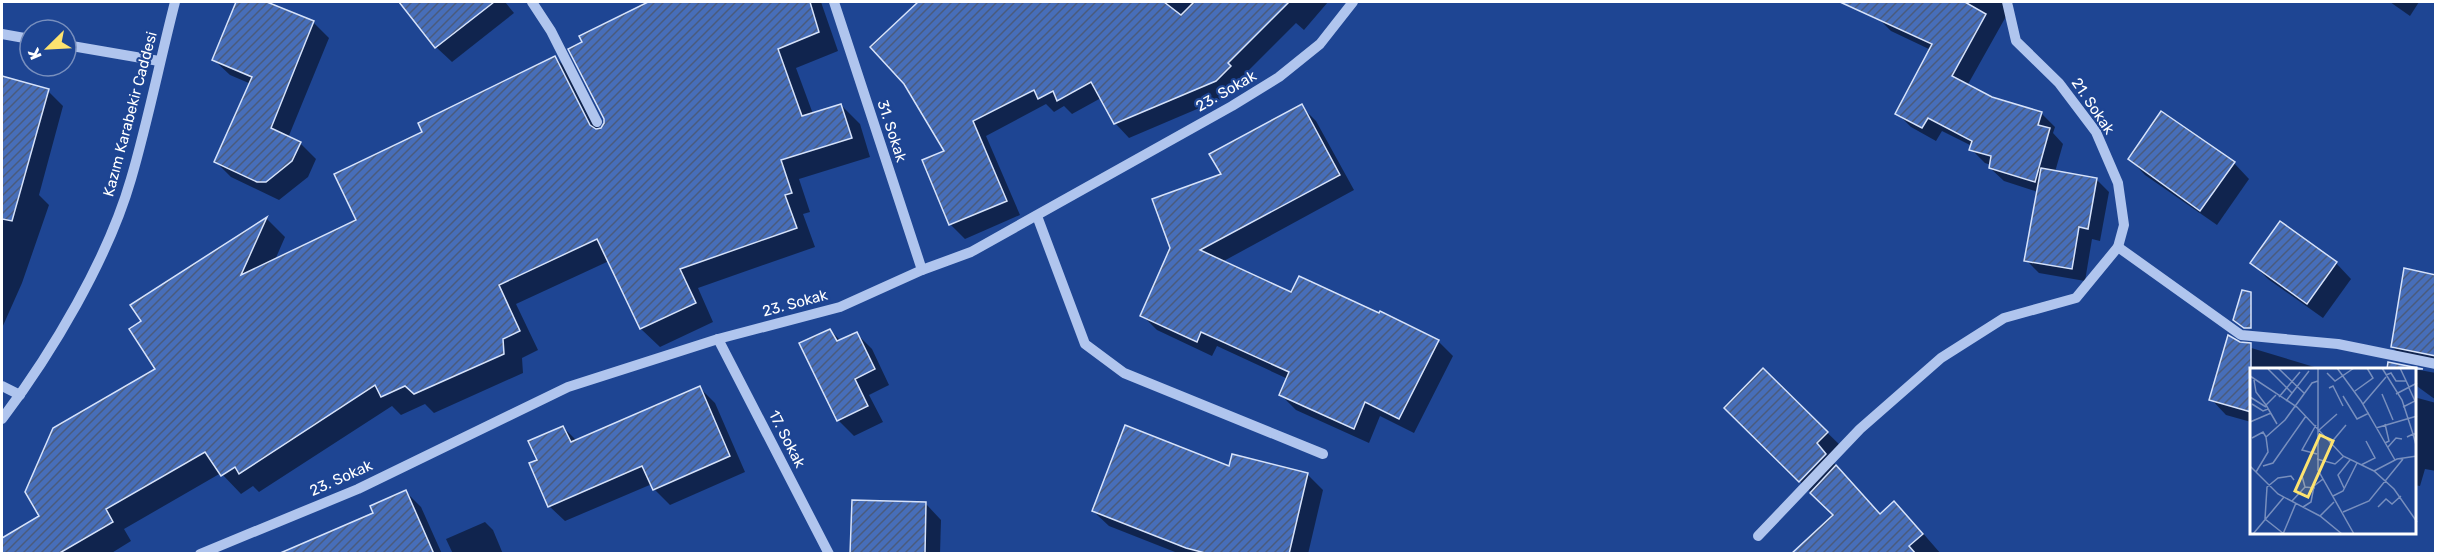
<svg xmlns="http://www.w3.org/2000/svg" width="2437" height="555" font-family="Rubik,sans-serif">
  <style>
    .shadow { fill: #0007 }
    .building { fill: url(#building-hatch); stroke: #d6e2fa; stroke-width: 1.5 }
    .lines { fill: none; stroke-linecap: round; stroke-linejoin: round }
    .minor { stroke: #b0c5ee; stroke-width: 10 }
    .labels { text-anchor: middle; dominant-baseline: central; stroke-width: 4.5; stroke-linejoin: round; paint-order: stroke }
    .street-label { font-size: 15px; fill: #fff; stroke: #1e4593 }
    .inset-road { fill: none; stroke: #788fbe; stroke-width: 1.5 }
    .view { fill: #fde36f; fill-opacity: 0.15; stroke: #fde36f; stroke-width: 3 }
    .inset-edge { fill: none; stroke: #fff; stroke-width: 3 }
  </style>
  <defs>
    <pattern id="building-hatch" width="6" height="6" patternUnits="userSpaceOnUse" patternTransform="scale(1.5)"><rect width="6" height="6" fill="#476eb9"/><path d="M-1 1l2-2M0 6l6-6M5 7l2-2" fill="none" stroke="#4a5b7d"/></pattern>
  </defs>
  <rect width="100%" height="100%" fill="#1e4593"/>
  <g class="shadow">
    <polygon points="238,2 263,2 314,23 329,38 288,138 300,143 316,159 308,177 279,200 231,177 216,162 251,84 230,75 214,60"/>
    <polygon points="400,2 505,2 514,13 452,62 436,47"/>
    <polygon points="651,2 821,2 838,51 796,68 813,114 841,105 860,124 870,157 799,179 810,212 803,214 815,247 698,288 713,322 660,347 641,329 609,261 516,304 538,350 522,358 523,373 434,413 425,404 401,415 392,406 259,492 253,486 241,494 221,473 124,529 131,541 110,554 17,554 41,517 157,370 143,321 133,306 267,219 285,237 275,260 358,220 424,133 555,57 574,76 601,131 606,123 581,37"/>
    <polygon points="930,2 1328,2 1304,30 1296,23 1241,78 1244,81 1230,95 1129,138 1115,123 1101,98 1072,114 1064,106 1054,112 1046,104 986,136 1020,215 965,239 951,225 924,161 946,151 923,9"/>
    <polygon points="1885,2 2010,2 2013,4 1967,86 1992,99 2041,113 2055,127 2053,133 2063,144 2055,172 2096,179 2109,192 2100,241 2092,239 2085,281 2039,273 2026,260 2038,192 2004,181 1990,168 1991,165 1985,163 1971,149 1972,146 1942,131 1936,141 1911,127 1897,113 1931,50 1891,31 1877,17"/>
    <polygon points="2390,2 2419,2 2410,16"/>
    <polygon points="2,78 48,91 63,106 39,195 49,205 22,283 2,328"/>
    <polygon points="1301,106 1316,121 1354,190 1222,262 1292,294 1438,341 1453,356 1414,433 1380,416 1369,443 1296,410 1281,395 1288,379 1217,346 1212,356 1157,330 1142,315 1223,175"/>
    <polygon points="2130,159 2234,163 2249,179 2217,225 2145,175"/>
    <polygon points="2252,263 2336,263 2351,279 2323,318 2268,279"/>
    <polygon points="2436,277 2436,367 2407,362 2392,347"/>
    <polygon points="830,330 841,341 856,333 872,349 889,385 869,395 883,422 854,436 838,420"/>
    <polygon points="2228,341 2321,369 2251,369 2251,422 2226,415 2211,399"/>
    <polygon points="2414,369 2436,373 2436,400 2414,384"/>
    <polygon points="1763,370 1843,448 1831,460 1881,515 1914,523 1941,554 1793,554 1835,516 1726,408"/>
    <polygon points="700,388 715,403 745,472 670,505 654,489 652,484 565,521 549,506 539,461 563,427 577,441"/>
    <polygon points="2414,397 2436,403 2436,471 2425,469 2420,486 2414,485"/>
    <polygon points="1233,456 1308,475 1323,490 1308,554 1175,554 1175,552 1109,526 1093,511 1230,468"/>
    <polygon points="406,492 421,507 442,554 298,554 375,514"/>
    <polygon points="926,504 941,520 940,554 852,554"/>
    <polygon points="485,522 493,530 503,554 453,554 446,539"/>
  </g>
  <g class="building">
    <polygon points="236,2 267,2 314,21 271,128 301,142 292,161 266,182 257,182 214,162 252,77 212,60"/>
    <polygon points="399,2 494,2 435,48"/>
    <polygon points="648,2 810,2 819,32 778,49 802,116 841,104 852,138 781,160 792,193 785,195 797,228 680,269 696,303 640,329 597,239 499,285 520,331 503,339 504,354 414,394 405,386 381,397 375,385 239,474 235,467 221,476 205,452 106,509 113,522 58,554 2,554 2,538 39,516 25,492 53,428 155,369 129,329 141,321 130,305 267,217 241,275 356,220 334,174 422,132 418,123 555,56 590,125 596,129 601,128 604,123 604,119 568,49 582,42 579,36"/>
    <polygon points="918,2 1164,2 1181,15 1194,2 1289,2 1228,63 1231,66 1216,81 1114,124 1091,82 1057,101 1053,91 1038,99 1034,90 973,121 1007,201 949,225 922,160 944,151 904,84 870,47"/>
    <polygon points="1840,2 1965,2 1986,14 1952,76 1992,97 2042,112 2038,125 2050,128 2035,182 1989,168 1991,156 1969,150 1972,141 1928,118 1922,128 1895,114 1932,44"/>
    <polygon points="2,76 49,89 12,221 2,219"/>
    <polygon points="1302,104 1340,175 1200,250 1291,292 1299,276 1379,313 1380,311 1439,340 1399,419 1365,402 1354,429 1279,395 1289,372 1201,332 1197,342 1140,316 1170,248 1152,199 1221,174 1209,154"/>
    <polygon points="2161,111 2235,162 2200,211 2128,159"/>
    <polygon points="2041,168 2097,178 2088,229 2079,227 2072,269 2024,261"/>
    <polygon points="2280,221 2337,262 2307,304 2250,263"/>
    <polygon points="2404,268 2436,275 2436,356 2391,347"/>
    <polygon points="2242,290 2251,292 2251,328 2244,328 2233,320"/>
    <polygon points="830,329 837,341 857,332 875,369 855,379 868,406 837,421 799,343"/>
    <polygon points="2228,335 2240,342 2251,343 2251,412 2209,400"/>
    <polygon points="2388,362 2423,369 2387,369"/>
    <polygon points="1763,368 1828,432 1817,443 1826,454 1799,482 1724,408"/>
    <polygon points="700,386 730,456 653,490 642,466 548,507 529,463 537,460 528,441 563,426 571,442"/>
    <polygon points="1125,425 1229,466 1232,454 1308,473 1289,554 1209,554 1186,548 1092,511"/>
    <polygon points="1836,465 1880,514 1894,501 1923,534 1909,546 1916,554 1791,554 1833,515 1810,493"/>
    <polygon points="406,490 434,554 278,554 373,513 370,506"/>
    <polygon points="852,500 926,502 925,554 850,554"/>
  </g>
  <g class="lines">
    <g class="minor">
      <polyline points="532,2 551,31 597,122"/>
      <polyline points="834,2 922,270"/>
      <polyline points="2,34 30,39"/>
      <polyline points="66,45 159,61"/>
      <polyline points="1037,216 1085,344 1124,373 1323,454"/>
      <polyline points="2118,247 2241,335 2338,344 2436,364"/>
      <polyline points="718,339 829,554"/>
      <polyline points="2,386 20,395"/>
      <path d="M2,419c50,-66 106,-160 129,-240 17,-58 29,-119 44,-177"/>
      <polyline points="1758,536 1860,429 1941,358 2004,318 2076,298 2118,247 2124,225 2118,183 2096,132 2059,83 2016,41 2007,2"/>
      <polyline points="200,554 358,489 568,387 718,339 840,307 922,270 971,252 1232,106 1279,77 1320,44 1353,2"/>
    </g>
  </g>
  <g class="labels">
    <g class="street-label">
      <text transform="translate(1226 91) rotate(-30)">23. Sokak</text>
      <text transform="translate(2093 106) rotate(56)">21. Sokak</text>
      <text transform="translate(130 114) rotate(-75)">Kazım Karabekir Caddesi</text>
      <text transform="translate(892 131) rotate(72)">31. Sokak</text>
      <text transform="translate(795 303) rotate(-15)">23. Sokak</text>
      <text transform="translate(787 439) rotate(63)">17. Sokak</text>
      <text transform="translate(341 478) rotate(-24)">23. Sokak</text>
    </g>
  </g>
  <g transform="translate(2250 368)">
    <rect width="166" height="166" fill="#1e4593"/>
    <path class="inset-road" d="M28,0l26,25M68,0v102l36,64M87,0l24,33 34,59M132,0l20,32 11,34h4M150,0l9,19M18,1l24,24M77,5l8,8 19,-13M136,7l5,-2 5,8h10M0,8l47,31 46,49 31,15 20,18 23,33M4,12l2,12 10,13M79,20l4,-2 10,20M105,23l18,-13 -6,-10M132,26l11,26M146,26l21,-11M26,27l-10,10 11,19M93,28l14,23 12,-6M0,29l16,10M29,29l21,-25M36,33l23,-30M2,36l11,7 5,-2M113,36l23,-27M153,39l12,-6 -6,-13M0,54l21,-9M135,56l4,17 -4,2M66,57l-14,25 15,4M126,60l41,-12M69,62l18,-16M16,69l19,-17 27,-37 6,-2M157,69l6,-3 3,11M2,70l11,-6 3,5M80,76l16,-19M138,79l8,-9 6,1M67,91l18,5 9,-8M111,97l14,-7 -9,-17M0,98l28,28 42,22 22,18M13,98l10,-3 33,-47M124,103l23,-12 20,-3M6,104l12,-20 -2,-15M52,108l3,11 10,1M94,120l-6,-13 12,-15M83,128l10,-5 14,-28M42,133l13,-14M53,139l8,-5 3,-16 9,-7M128,139l8,-8 6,5 9,-8M93,144l26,-11 34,-42M70,148l14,-14M15,151l2,-32 11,-9 13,-2 3,4M15,151l19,15M3,166l31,-37M33,166l13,-31"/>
    <path class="view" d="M70,67l13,6 -25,56 -13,-6z"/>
    <rect width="166" height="166" class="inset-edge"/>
  </g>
  <rect width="2437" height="555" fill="none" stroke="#ffffff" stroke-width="6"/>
  <g transform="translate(48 48) rotate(246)"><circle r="28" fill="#1e4593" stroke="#788fbe" stroke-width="1.5"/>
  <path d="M0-4.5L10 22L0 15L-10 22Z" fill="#fde36f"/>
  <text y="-9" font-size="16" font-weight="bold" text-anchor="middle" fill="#ffffff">K</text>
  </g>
</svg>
